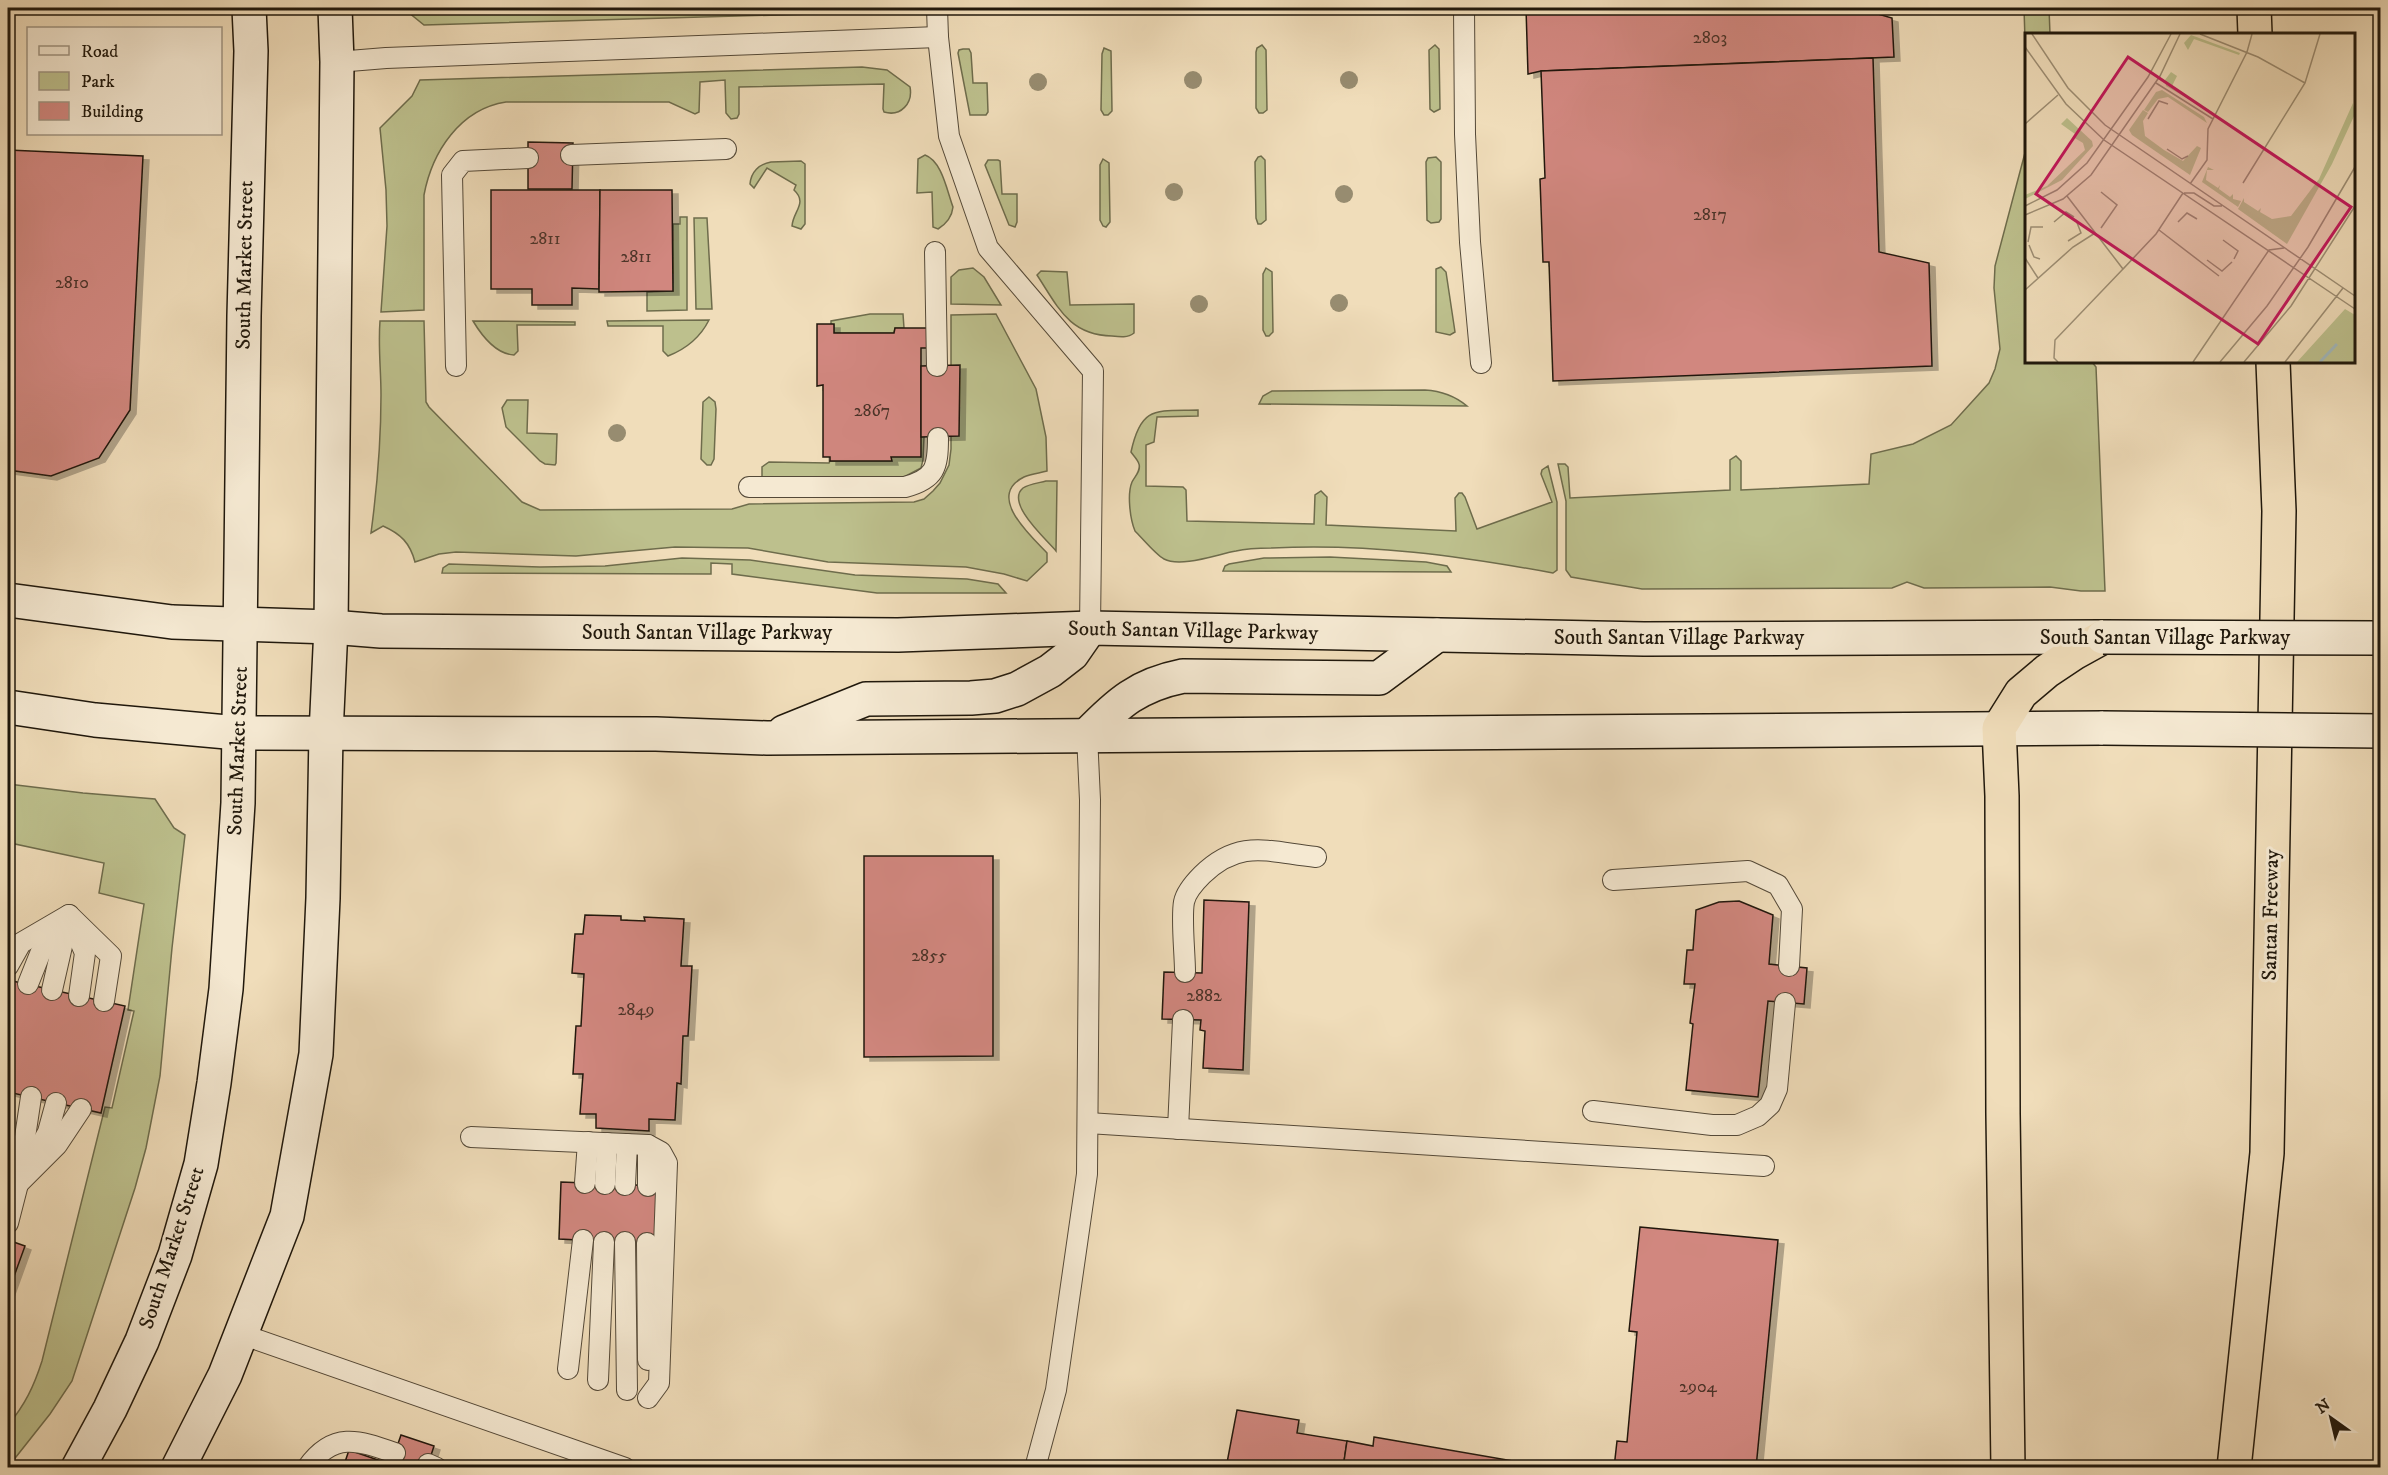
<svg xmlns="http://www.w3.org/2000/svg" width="2388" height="1475" font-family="'IM FELL DW Pica',serif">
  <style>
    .green { fill: #bdc08d; stroke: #6e6c4c; stroke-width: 1.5 }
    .building { fill: #d1877f; stroke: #20180c; stroke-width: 1.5; filter: url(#shadow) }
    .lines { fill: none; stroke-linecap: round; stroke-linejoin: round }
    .lane-casing { stroke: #544938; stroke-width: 22 }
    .secondary-casing { stroke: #20180c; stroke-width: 36 }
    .highway-casing { stroke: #20180c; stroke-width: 36 }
    .lane { stroke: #f5e9d2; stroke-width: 20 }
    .secondary { stroke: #f5e9d2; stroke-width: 33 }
    .highway { stroke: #f0ddba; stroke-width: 33 }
    .secondary-bridge-casing { stroke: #20180c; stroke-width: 36; stroke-linecap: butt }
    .secondary-bridge { stroke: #f5e9d2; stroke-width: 33 }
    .tree { fill: #978c70 }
    .labels { text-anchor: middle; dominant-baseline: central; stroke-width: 6; stroke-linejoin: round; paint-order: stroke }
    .number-label { font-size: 18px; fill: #4c3429 }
    .street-label { font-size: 21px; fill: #20180c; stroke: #f5e9d2 }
    .inset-river { fill: none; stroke: #a1b8bc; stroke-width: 3 }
    .inset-road { fill: none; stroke: #9d8e74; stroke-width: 1.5 }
    .view { fill: #c2185b; fill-opacity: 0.15; stroke: #c2185b; stroke-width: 3 }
    .inset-edge { fill: none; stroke: #20180c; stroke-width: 3 }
  </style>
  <defs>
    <filter id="shadow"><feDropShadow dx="6" dy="4" stdDeviation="0" flood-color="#0004"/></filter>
  </defs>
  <rect width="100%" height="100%" fill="#f0ddba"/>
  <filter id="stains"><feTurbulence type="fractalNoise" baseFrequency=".00333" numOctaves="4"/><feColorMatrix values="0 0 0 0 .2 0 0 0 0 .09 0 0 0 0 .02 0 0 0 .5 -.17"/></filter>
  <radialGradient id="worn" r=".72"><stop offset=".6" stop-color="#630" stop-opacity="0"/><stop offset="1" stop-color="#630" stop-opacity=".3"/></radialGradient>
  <g class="green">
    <polygon points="403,8 897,8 882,12 424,25"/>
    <polygon points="2024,8 2049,8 2050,34 2026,34 2026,72"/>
    <polygon points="1262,45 1266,50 1267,110 1263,113 1259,113 1256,108 1256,52 1257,48"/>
    <polygon points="1435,45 1439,49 1440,109 1434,112 1430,109 1429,50"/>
    <polygon points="1104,48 1111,51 1112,111 1108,115 1104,115 1101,110 1102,54"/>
    <polygon points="963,49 969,49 971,53 973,83 987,83 988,112 986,115 970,115 958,53 959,50"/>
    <path d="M862,67l25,3 23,17c3,16 -9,30 -26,25l-1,-3 1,-25 -145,3v27l-2,4 -6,1 -5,-6 -1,-33 -25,2 -1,30 -4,2 -26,-12h-163c-46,7 -74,50 -82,93v115l-43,2 6,-86 -1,-36 -6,-62 32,-32 8,-16z"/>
    <polygon points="2026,149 2026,362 2092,362 2096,367 2105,591 2081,591 2050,587 1924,588 1907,582 1892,588 1642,589 1571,577 1566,570 1566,501 1558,464 1565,464 1568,467 1570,498 1730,490 1730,460 1736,456 1741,461 1741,490 1869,484 1871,454 1913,444 1951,425 1989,383 1995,369 2000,349 1994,288 1995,266"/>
    <path d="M925,155c17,6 22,36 28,52 -1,10 -7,17 -15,22l-5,-2 -1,-35 -15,1 1,-34z"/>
    <polygon points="1261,156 1265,160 1266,220 1261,224 1258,224 1256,218 1255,162 1258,157"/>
    <polygon points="1436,157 1441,162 1441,219 1439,222 1431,223 1427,220 1426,162 1428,158"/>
    <polygon points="1103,159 1109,163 1110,222 1106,227 1103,226 1100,220 1100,165"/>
    <polygon points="988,160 998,160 1000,161 1002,194 1017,194 1017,222 1015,227 1009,225 985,165"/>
    <path d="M771,162l30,-1 4,3v60l-4,5 -9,-3c1,-15 16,-23 2,-36l2,-5 -29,-17 -13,20 -4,-4c1,-12 9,-20 21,-22z"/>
    <polygon points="680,217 687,217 687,310 647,311 647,292 673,291 673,224 680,224"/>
    <polygon points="694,218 707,218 712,309 696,309"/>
    <polygon points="1441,267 1446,272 1455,332 1450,335 1436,332 1436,269"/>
    <polygon points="973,268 984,277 1001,305 951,304 951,277 959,270"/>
    <polygon points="1266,268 1272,272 1273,332 1269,336 1266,336 1263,330 1263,274"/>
    <path d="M1041,271l26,1 3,33 64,-1v29c-6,5 -14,4 -22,3 -43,-1 -54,-29 -75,-61z"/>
    <polygon points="870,314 903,314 904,328 895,328 894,333 834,333 834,325 831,324 831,321"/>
    <path d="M996,314l40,75 10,48 1,34c-7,2 -16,3 -23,6 -39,19 8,60 23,76v9l-20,19 -23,-7 -38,-7 -138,-5 -80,-14 -73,-1 -99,9 -120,-4 -17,2 -24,8c-5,-19 -14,-28 -32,-36l-12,7c6,-45 10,-92 10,-138 0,-25 -3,-49 -1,-74h44l2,81 3,5 93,95 18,8 192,-1 17,-5 165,-2 10,-3 9,-8 7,-8 9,-18 2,-16v-134z"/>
    <path d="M709,320c-9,18 -23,29 -41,36l-5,-5v-25h-55l-1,-5z"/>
    <path d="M473,321l102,1v3h-58l1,26 -4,4c-18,-1 -32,-19 -41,-34z"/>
    <path d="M1425,390c16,1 30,6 42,16l-208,-2 4,-8 9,-5z"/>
    <polygon points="709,397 715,402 716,409 714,459 711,465 707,465 701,459 703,402"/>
    <polygon points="507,400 528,400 527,433 557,434 556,463 555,465 545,464 540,461 506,427 502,408"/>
    <path d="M1198,410v6l-41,1 -3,25 -8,3v41l37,1 3,3 1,31 127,3 1,-29 6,-4 6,6 -1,28 130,6 -1,-33 4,-5h3l3,4 12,32 75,-27 -11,-28 1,-4 6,-4 9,36v68l-4,3c-93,-17 -185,-30 -281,-25 -11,0 -24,0 -36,3 -18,3 -55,17 -72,8 -8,-4 -22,-21 -29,-28 -5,-12 -8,-37 -3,-49 3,-6 9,-11 7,-18 -1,-4 -6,-9 -8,-12 10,-47 25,-41 67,-42z"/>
    <polygon points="921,437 924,437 923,460 921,468 904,477 893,479 762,477 762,467 769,462 829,463 830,461 891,461 891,457"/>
    <path d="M1046,481h11l-1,70c-10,-12 -51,-48 -33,-63 6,-4 16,-5 23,-7z"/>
    <polygon points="1330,557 1426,562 1447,566 1451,572 1223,571 1225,566 1229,564 1264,558"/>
    <polygon points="682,558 750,560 855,575 967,579 998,584 1006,593 877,593 732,574 732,564 711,563 711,574 442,573 443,568 449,564 540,567 605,566"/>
    <path d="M8,784l75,9 72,6 19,29 11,7 -13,113 -12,128 -14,72 -11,40 -63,193 -22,33 -42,53v-42c17,-20 26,-39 34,-64l63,-254 7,1 22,-97 -6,-1 16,-106 -45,-11 5,-30 -94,-20 -2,8z"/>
  </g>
  <g class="building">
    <polygon points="1526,8 1857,8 1892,18 1894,57 1541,71 1528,74"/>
    <polygon points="1873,58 1879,252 1929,263 1932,366 1553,381 1549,262 1543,262 1540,179 1545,178 1541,71"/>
    <polygon points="528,142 573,143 572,189 528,189"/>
    <polygon points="8,150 143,156 130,410 99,458 51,476 8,470"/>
    <polygon points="491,190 600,190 599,289 572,288 572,305 532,305 532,289 491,289"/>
    <polygon points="600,190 672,190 673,291 599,292"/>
    <polygon points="817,324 834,324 834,333 894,333 895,328 927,328 927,348 921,348 921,457 891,457 892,461 830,461 830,457 823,457 823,385 817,386"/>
    <polygon points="960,365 959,436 921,437 921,366"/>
    <polygon points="864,856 993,856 993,1056 864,1057"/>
    <polygon points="1204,900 1249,902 1243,1070 1203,1068 1205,1031 1200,1030 1201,1020 1162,1019 1164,972 1202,973"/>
    <polygon points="1739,901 1773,915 1769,964 1807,968 1804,1004 1768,1001 1758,1097 1686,1090 1693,1024 1690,1023 1695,984 1684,984 1687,950 1693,950 1696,910 1719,902"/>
    <polygon points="585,915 621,916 621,920 645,921 644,917 684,919 681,966 692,966 688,1036 683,1036 681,1084 677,1083 675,1120 649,1119 649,1131 596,1128 596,1114 580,1114 583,1074 573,1074 576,1026 581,1026 584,974 572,973 575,934 583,934"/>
    <polygon points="8,980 125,1006 101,1113 8,1092"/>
    <polygon points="561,1182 659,1186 657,1244 559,1239"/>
    <polygon points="1640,1227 1778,1240 1756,1468 1614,1468 1617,1441 1627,1442 1637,1332 1629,1331"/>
    <polygon points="8,1240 25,1246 8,1293"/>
    <polygon points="1237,1410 1299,1420 1297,1433 1347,1441 1343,1468 1226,1468"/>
    <polygon points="401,1435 434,1446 427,1468 401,1468 391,1464"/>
    <polygon points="1374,1437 1530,1464 1529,1468 1343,1468 1347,1441 1373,1446"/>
    <polygon points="349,1450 401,1468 343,1468"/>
  </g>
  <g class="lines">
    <defs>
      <g id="lane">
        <polyline points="937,8 938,37 949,136 988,248 1093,371 1090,628"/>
        <polyline points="1464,8 1465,134 1470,242 1481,363"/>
        <polyline points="337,62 386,58 938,37"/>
        <polyline points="571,155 726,149"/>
        <polyline points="935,252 937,366"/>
        <polyline points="456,366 452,175 463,161 528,158"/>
        <path d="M749,487h156c30,-8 33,-19 33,-49"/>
        <polyline points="1613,880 1748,871 1778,885 1792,909 1789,966"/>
        <polyline points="69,915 111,956 104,1001"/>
        <polyline points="72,923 85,953 79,996"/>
        <polyline points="8,966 21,943 69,915"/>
        <path d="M1185,972c0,-18 -4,-54 -1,-70 2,-10 11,-20 18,-27 38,-37 66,-23 114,-18"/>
        <polyline points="28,984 40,954 64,922"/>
        <polyline points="52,990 67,924"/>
        <polyline points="1593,1111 1712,1125 1737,1125 1758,1116 1770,1105 1777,1089 1785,1003"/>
        <polyline points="1088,1123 1764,1166"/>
        <polyline points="1178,1129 1183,1020"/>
        <polyline points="471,1137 648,1145 661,1152 667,1163 659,1383 648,1398"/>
        <polyline points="648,1145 648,1186"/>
        <polyline points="33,1159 48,1132 56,1103"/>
        <polyline points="585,1183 588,1142"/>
        <polyline points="18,1184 57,1145 81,1109"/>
        <polyline points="605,1184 607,1143"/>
        <polyline points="625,1185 627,1144"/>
        <polyline points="8,1223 18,1184 31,1097"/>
        <polyline points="625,1242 627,1390"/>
        <polyline points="647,1243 648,1360"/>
        <polyline points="241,1334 625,1468"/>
        <polyline points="568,1369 583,1240"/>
        <polyline points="598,1380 604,1242"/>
        <polyline points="428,1464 437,1468"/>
        <path d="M307,1468c26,-37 51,-28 88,-15"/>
        <polyline points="1035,1468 1056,1390 1087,1174 1090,800 1087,735"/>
      </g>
      <g id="secondary">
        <polyline points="8,600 172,622 331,627 381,631 898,635 1090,628 1644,639 2103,637"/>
        <polyline points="8,707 95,720 238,733 656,734 767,738 2103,728"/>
        <polyline points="784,732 866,699 971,698 995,696 1017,689 1050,671 1072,654 1090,628"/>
        <path d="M1087,735c31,-32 51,-50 96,-59l196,2 58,-43"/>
        <polyline points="78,1468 110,1409 142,1341 175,1255 201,1164 214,1083 226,989 238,803 244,316 251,51 249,8"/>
        <polyline points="178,1468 225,1375 287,1216 316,1054 323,898 326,734 331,627 337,62 335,8"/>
      </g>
      <g id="highway">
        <polyline points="2254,8 2255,34"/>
        <polyline points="2008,1468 2003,1114 2002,796 1999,728 2021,693 2047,671 2074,653 2103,637"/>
        <polyline points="2234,1468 2267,1153 2279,511 2273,362"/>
      </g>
    </defs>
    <use href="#lane" class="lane-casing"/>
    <use href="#secondary" class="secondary-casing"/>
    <use href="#highway" class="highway-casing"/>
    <use href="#lane" class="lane"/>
    <use href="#secondary" class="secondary"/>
    <use href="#highway" class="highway"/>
    <defs>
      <g id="secondary-bridge">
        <polyline points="2103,637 2380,638"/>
        <polyline points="2103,728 2380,731"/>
      </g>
    </defs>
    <use href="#secondary-bridge" class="secondary-bridge-casing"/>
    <use href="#secondary-bridge" class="secondary-bridge"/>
  </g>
  <g class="tree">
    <circle cx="1193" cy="80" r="9"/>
    <circle cx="1349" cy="80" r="9"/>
    <circle cx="1038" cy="82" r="9"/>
    <circle cx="1174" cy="192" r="9"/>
    <circle cx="1344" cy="194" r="9"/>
    <circle cx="1339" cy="303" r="9"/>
    <circle cx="1199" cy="304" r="9"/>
    <circle cx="617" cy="433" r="9"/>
  </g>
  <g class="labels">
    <g class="number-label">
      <text x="1710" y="38">2803</text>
      <text x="1710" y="215">2817</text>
      <text x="545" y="239">2811</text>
      <text x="636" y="257">2811</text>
      <text x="72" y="283">2810</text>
      <text x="872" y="411">2867</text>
      <text x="929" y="956">2855</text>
      <text x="1204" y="996">2882</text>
      <text x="636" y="1010">2849</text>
      <text x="1698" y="1387">2904</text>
    </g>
    <g class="street-label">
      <text transform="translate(245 265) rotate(-89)">South Market Street</text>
      <text transform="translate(1193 631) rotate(1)">South Santan Village Parkway</text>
      <text x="707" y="633">South Santan Village Parkway</text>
      <text x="1679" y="638">South Santan Village Parkway</text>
      <text x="2165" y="638">South Santan Village Parkway</text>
      <text transform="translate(238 751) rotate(-88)">South Market Street</text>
      <text transform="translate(2271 915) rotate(-89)">Santan Freeway</text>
      <text transform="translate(172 1248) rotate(-72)">South Market Street</text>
    </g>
  </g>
  <g transform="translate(2025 33)">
    <rect width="330" height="330" fill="#f0ddba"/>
    <path d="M166,2l49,18 -1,2 -45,-16 -6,11 -4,-7zM146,39l6,4 -5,10 41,27 -47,-27 -1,-6zM137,57l42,27 3,6 -39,-26 -10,2 -10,13 -4,-2 12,-18zM328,70l2,11 -23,50 -45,80 -49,-35 6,-11v4l14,9 3,-3 -1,4 12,7 19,-3 28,-37zM118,77l5,3 -5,8 2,15 19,14 19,11 14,-15 4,2 -11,27 -58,-40 -3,-5zM42,85l25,23 1,5 -31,34 -37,19v-4l22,-9 38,-36 -2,-7 -10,-6 2,-3 -14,-10zM183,134l6,3h-7l-1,10 12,8 2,-3 -1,4 11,8 3,-3v5l8,2 2,-4 -5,10 -36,-25zM320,276l10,6v47h-58z" fill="#bdc08d"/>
    <path class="inset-river" d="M295,329l17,-18"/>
    <path class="inset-road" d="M7,1l36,54 37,37 250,171M175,1l58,23 47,26M0,14l41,57 38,36 251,169M131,50l57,36M123,86l11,-18 9,3M0,91l33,-29M142,116l15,10 6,-3M218,150l62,-100 15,-49M165,151l17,-24 1,-31 39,-77 5,-18M76,159l16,13 -16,23M159,160h10l20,13h8M42,163l56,73 33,-35 27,-41M0,173l32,-16 30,-27 61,-86 23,-43M0,182l38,-16 28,-24 69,-99 20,-42M29,189l12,-10 8,5M153,189l9,-9 10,6M134,197l60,46M198,207l15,11 -4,8M43,208l13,-8 -5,-13M3,209l3,-15h12M4,212l5,12 6,2M0,225l13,20M182,227l15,11 10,-9M0,257l48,-43 22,-14M33,329l-4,-4 1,-18 68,-71M168,329l76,-112 15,-2M195,329l47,-56 41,-59 47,-80M219,329l47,-56 64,-100M260,329l58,-74"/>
    <path class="view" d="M103,24l223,150 -93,137 -222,-150z"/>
    <rect width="330" height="330" class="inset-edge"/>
  </g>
  <rect width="2388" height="1475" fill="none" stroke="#f0ddba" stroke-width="30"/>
  <rect x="9" y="9" width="2370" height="1457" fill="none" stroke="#20180c" stroke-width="3"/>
  <rect x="15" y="15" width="2358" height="1445" fill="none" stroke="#20180c" stroke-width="1.5"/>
  <rect x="27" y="27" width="195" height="108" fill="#f5e9d2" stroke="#a09583" stroke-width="1.5"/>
  <rect x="39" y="46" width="30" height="9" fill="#f5e9d2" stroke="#a09583" stroke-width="1.5"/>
  <text x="81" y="57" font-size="18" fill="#20180c">Road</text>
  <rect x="39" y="72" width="30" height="18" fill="#bdc08d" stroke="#a09583" stroke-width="1.5"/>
  <text x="81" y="87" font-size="18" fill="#20180c">Park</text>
  <rect x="39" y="102" width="30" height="18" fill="#d1877f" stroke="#a09583" stroke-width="1.5"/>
  <text x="81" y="117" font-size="18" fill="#20180c">Building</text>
  <g transform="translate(2331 1418) rotate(326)" stroke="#f5e9d2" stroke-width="4.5" paint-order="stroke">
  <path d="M0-4.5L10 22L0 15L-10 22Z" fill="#20180c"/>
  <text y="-9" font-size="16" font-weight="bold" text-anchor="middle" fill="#20180c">N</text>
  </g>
  <rect width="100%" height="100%" filter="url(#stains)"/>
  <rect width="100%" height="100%" fill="url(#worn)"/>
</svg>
